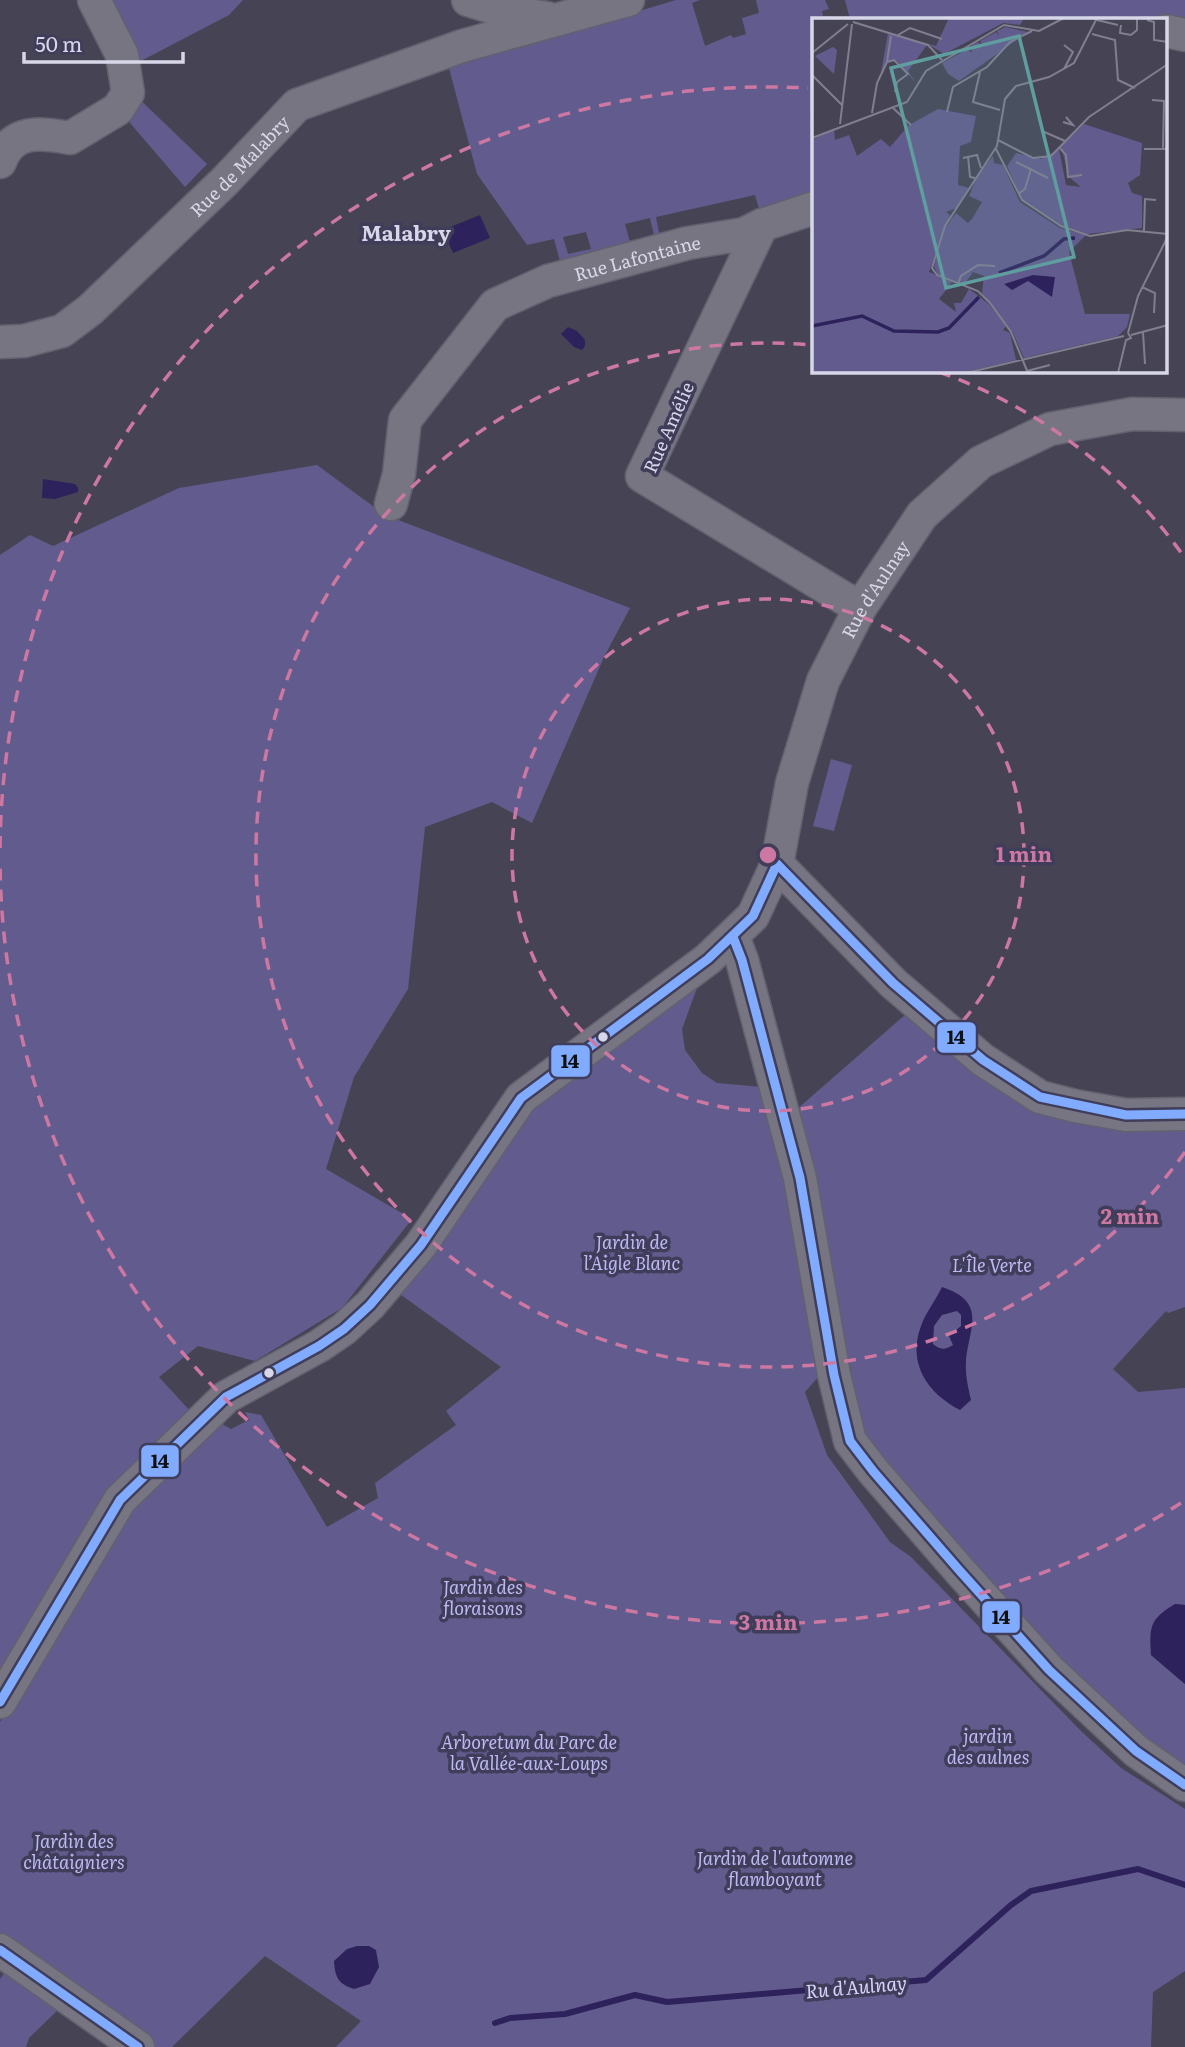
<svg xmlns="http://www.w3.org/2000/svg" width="1185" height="2047" font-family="Literata,serif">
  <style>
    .green { fill: #625c8e; fill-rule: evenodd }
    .water { fill: #2e225c; fill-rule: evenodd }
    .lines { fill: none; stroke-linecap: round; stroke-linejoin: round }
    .stream { stroke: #2e225c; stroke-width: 6 }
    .minor-casing { stroke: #62616f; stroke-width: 35 }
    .minor { stroke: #767581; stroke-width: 32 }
    .bus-1-casing { stroke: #403d5b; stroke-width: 14 }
    .bus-1 { stroke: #80abff; stroke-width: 9 }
    .ring { fill: none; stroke: #cd78a2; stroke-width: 3.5; stroke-dasharray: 12 9 }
    .bus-dot { fill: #d8d7e9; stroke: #403d5b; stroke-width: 2.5 }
    .labels { text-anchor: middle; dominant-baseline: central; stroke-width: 7; stroke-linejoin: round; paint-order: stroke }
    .street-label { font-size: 18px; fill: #d8d7e9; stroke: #403d5b }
    .park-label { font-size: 18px; font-style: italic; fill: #bdb9f3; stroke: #403d5b }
    .water-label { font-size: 19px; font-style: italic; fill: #d5d3fa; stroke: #403d5b }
    .quarter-label { font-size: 21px; font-weight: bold; fill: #d8d7e9; stroke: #403d5b }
    .inset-river { fill: none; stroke: #2e225c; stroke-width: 3.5 }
    .inset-road { fill: none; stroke: #807f90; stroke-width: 2 }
    .view { fill: #5f9d9f; fill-opacity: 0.15; stroke: #5f9d9f; stroke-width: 3.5 }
    .inset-edge { fill: none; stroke: #d8d7e9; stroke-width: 3.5 }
    .centre { fill: #cd78a2; stroke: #403d5b; stroke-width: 3.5 }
    .ring-label { font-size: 21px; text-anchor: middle; font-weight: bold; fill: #cd78a2; stroke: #403d5b; stroke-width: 7; stroke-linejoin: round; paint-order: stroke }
    .line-badge { stroke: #403d5b; stroke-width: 2.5 }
    .pale-badge-label { font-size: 19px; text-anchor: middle; font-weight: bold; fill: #111 }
  </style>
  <rect width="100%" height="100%" fill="#464454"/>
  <g class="green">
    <polygon points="94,0 243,0 229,15 139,62 134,94 207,164 185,187 118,109"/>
    <path d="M676,0h24l-8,3 13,43 26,-11 2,3 13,-4 -4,-16 17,-5 -3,-13h69l4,9 -7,2 1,6 7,-1 1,3h-17v92l-4,1 4,22v64l-54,14 -5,-17 -99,22 4,22 -5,1 -5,-22 -25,6 6,22 -70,19 -7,-26 -27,6 -50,-71 -28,-106zM586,232l5,17 -23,5 -5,-17z"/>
    <polygon points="845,0 1185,0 1185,30 1166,19 1129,16 1102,19 850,19"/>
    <polygon points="317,465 385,515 630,608 604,657 532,823 492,802 425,827 408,989 354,1077 326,1169 412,1219 342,1308 255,1361 198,1346 159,1377 190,1411 0,1684 0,555 30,535 53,546 179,488"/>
    <polygon points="831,759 852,765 834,831 813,826"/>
    <polygon points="693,983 697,988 682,1029 685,1050 702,1073 717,1083 762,1087 783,1145 819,1376 805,1392 827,1455 890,1542 911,1557 1082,1732 1121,1768 1185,1809 1185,1971 1153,1992 1151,2047 336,2047 361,2021 265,1956 172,2047 154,2047 135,2035 137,2027 113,2010 102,2015 0,1941 0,1722 121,1516 185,1450 222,1424 231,1429 249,1420 245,1412 261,1415 327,1527 378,1498 375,1483 456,1425 446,1411 501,1367 397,1292 521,1111"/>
    <polygon points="906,1014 1023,1100 1185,1128 1185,1307 1168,1313 1166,1311 1113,1369 1138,1392 1185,1388 1185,1605 1175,1604 1151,1655 1185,1684 1185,1774 1137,1744 854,1438 861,1421 850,1366 837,1369 796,1110"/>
    <polygon points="9,1967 63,2005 29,2038 26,2047 0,2047 0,1979"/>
  </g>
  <g class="water">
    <polygon points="480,215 490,238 453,253 443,230"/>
    <polygon points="568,327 577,331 585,340 585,346 582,350 574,347 561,334"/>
    <polygon points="43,479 75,484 78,488 78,492 55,499 42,498"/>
    <path d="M942,1287c46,15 27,41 24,74 -1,14 2,25 5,39l-11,10c-33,-17 -53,-47 -39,-84 5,-14 15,-26 21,-39zM957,1311l4,4v11l-12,10 4,9c-8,5 -13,5 -20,-1l1,-18 8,-11z"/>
    <path d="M1175,1604l10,1v79l-34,-29c-2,-29 -1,-36 24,-51z"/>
    <path d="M357,1946h12l7,4 3,17 -9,17 -16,5c-16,-5 -19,-12 -20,-28l13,-12z"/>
  </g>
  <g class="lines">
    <polyline class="stream" points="495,2023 510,2018 565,2014 635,1995 667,2002 926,1980 1011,1905 1031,1891 1138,1869 1185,1885"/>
    <defs>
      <g id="minor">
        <polyline points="468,0 507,12 547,18"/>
        <polyline points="1166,31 1185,35"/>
        <path d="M0,162c12,-34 42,-29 70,-24l48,-29 10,-16 -6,-38 -28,-55"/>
        <polyline points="762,225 642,476 860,608"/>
        <path id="s1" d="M0,342l24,-1 38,-10 28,-21 135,-129 72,-76 165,-59 166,-46"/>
        <path id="s2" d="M391,504l8,-30 6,-54 90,-115 53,-24 140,-38 56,-9 18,-9 52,-17"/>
        <polyline points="777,864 893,983 983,1060 1040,1097 1075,1106 1126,1115 1185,1114"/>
        <polyline points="733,937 742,960 800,1178 834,1375 850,1441 873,1471 959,1570 1049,1670 1136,1751 1185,1785"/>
        <path id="s3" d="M0,1702l120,-202 106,-103 93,-51 25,-17 26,-24 51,-60 100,-147 187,-139 45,-43 24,-52 15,-81 31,-102 37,-73 62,-93 59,-53 69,-33 82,-15 53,1"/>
        <polyline points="0,1950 138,2047"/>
      </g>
    </defs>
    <use href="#minor" class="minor-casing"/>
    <use href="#minor" class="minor"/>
    <defs>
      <g id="bus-1">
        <polyline points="777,864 893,983 983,1060 1040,1097 1126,1115 1185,1114"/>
        <polyline points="733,937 742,960 800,1178 834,1375 850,1441 873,1471 959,1570 1049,1670 1136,1751 1185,1785"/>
        <polyline points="0,1702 120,1500 226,1397 319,1346 344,1329 370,1305 421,1245 521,1098 708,959 753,916 777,864"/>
        <polyline points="0,1950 138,2047"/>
      </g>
    </defs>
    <use href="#bus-1" class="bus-1-casing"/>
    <use href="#bus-1" class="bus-1"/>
  </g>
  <g class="ring">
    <circle cx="768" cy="855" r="256"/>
    <path d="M1185 1152A512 512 0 1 1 813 345M939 372A512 512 0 0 1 1185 558"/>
    <path d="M1181 1503A768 768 0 0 1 0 862M0 848A768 768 0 0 1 808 88"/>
  </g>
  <g class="bus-dot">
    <circle cx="603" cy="1037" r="6"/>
    <circle cx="269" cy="1373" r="6"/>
  </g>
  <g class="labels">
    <g class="street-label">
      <text stroke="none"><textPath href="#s1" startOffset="306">Rue de Malabry</textPath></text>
      <text stroke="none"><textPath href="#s2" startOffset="382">Rue Lafontaine</textPath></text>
      <text transform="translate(668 427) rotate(-66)">Rue Amélie</text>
      <text stroke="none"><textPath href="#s3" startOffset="1458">Rue d'Aulnay</textPath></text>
    </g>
    <g class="park-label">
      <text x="632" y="1241">Jardin de<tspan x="632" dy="21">l’Aigle Blanc</tspan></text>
      <text x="992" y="1264">L'Île Verte</text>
      <text x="483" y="1586">Jardin des<tspan x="483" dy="21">floraisons</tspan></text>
      <text x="988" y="1735">jardin<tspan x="988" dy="21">des aulnes</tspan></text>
      <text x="529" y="1741">Arboretum du Parc de<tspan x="529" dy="21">la Vallée-aux-Loups</tspan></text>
      <text x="74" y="1840">Jardin des<tspan x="74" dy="21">châtaigniers</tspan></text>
      <text x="775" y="1857">Jardin de l'automne<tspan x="775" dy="21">flamboyant</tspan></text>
    </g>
    <g class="water-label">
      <text transform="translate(856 1986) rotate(-5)">Ru d'Aulnay</text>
    </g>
    <g class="quarter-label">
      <text x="406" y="231">Malabry</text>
    </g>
  </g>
  <g transform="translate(812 18)">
    <rect width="355" height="355" fill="#464454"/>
    <path d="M137,0h75l-4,7 -17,-2 -59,31 -16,-10 8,2zM193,9l23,5 -69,49 -11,-7 -6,-11 24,-13 6,2v-7l6,-3 6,6 -4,-7 16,-9 3,4 -2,-5zM76,15l39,12 -19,26 8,12 -19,-22 -10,1 -6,11zM21,29l4,3 -3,24 -19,-18zM126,91l38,7 -5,26 -11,4 -2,39 11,3 -13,20 -10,4 4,3 -21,57 23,10 -13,17 17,13 -2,-9h7l8,-14 20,15 17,22 -3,4 7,3 6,27 -55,13h-149v-233l22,-11 1,11 14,-5 8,21 24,-17 9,8 19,-22zM272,106l58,19 -2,32 -12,8 4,10 10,3v32l-55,6 -26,-9 -39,-25 -15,-34 9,-13 25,6 18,-10 7,36 15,2 -12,-10 -8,-31zM181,138l1,7 9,2 17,37 40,26 26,7 -17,17 16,62h45l-3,13 -9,9 -94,22 -11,-25 -31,-40 2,-17 -11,-4 -9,13 -27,-11 -3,-8 11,-38 11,-15 12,10 4,-4 10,-17 -13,-6 9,-22z" fill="#625c8e"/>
    <path d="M221,257l22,2 -3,20 -24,-16 -16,9 -8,-6z" fill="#2e225c"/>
    <path class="inset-river" d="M187,255l45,-17 20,-17 11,-1M0,308l50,-10 32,15 44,1 11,-4 30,-31"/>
    <path class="inset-road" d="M285,2l21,5M335,2l7,2v18l14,2M41,4l75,23 14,15M309,7l-1,8 11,2 6,-5v-12M280,16l23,6 3,40 17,8M86,17l12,-7 32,11M252,27l9,7 -9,17M0,35l36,-29M75,44l4,-26M168,54l-7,30 27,8M0,57l30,30M340,82l12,1 -1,48M80,89l19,18M135,94l6,-25 34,-20 23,-25 22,-11M60,95l5,-30 10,-21 7,-2 14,14 -11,8 -2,10M251,104l10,3 -7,-8M28,106l12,-100M230,113l23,10M0,120l95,-36 19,-31 78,-46 35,6 25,-13M186,122l35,18 18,-2 38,-39 79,-53M247,129l7,8 2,22 14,-2M184,131l26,51 39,26 29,10 37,-6 41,4M332,131h24M156,138l2,21 5,1M151,140l14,-3 4,13M204,144l32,16M206,176l7,-5 6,-20M332,213l1,-32 11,1M146,266l3,-8 17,-11 17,1M330,269l13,6 -1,20M331,314l2,32M316,315l10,-37 30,-60M319,317l37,-10M215,353l23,-6M154,355l158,-37M216,355l-17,-41 -21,-29 -12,-12 -41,-16 -5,-7 13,-42 52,-80 8,-47 11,-13 33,-9 25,-14 23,-45M306,355l8,-33 5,-2 -3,-5"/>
    <path class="view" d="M207,18l55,221 -128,31 -55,-220z"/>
    <rect width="355" height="355" class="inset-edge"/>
  </g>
  <circle cx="768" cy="855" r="10" class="centre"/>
  <g class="ring-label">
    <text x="1024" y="862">1 min</text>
    <text x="1130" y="1224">2 min</text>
    <text x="768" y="1630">3 min</text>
  </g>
  <g class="line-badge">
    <rect x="936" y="1021" width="41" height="33" rx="7" fill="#80abff"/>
    <rect x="550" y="1044" width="41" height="34" rx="7" fill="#80abff"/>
    <rect x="140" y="1444" width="40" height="34" rx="7" fill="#80abff"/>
    <rect x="981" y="1600" width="40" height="34" rx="7" fill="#80abff"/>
  </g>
  <g class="pale-badge-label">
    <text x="956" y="1044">14</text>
    <text x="570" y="1068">14</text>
    <text x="160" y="1468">14</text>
    <text x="1001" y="1624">14</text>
  </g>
  <path d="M24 52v10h159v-10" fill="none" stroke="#d8d7e9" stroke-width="3.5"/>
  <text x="35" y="52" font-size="21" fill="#d8d7e9" stroke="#403d5b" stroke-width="5" paint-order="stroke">50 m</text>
</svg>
